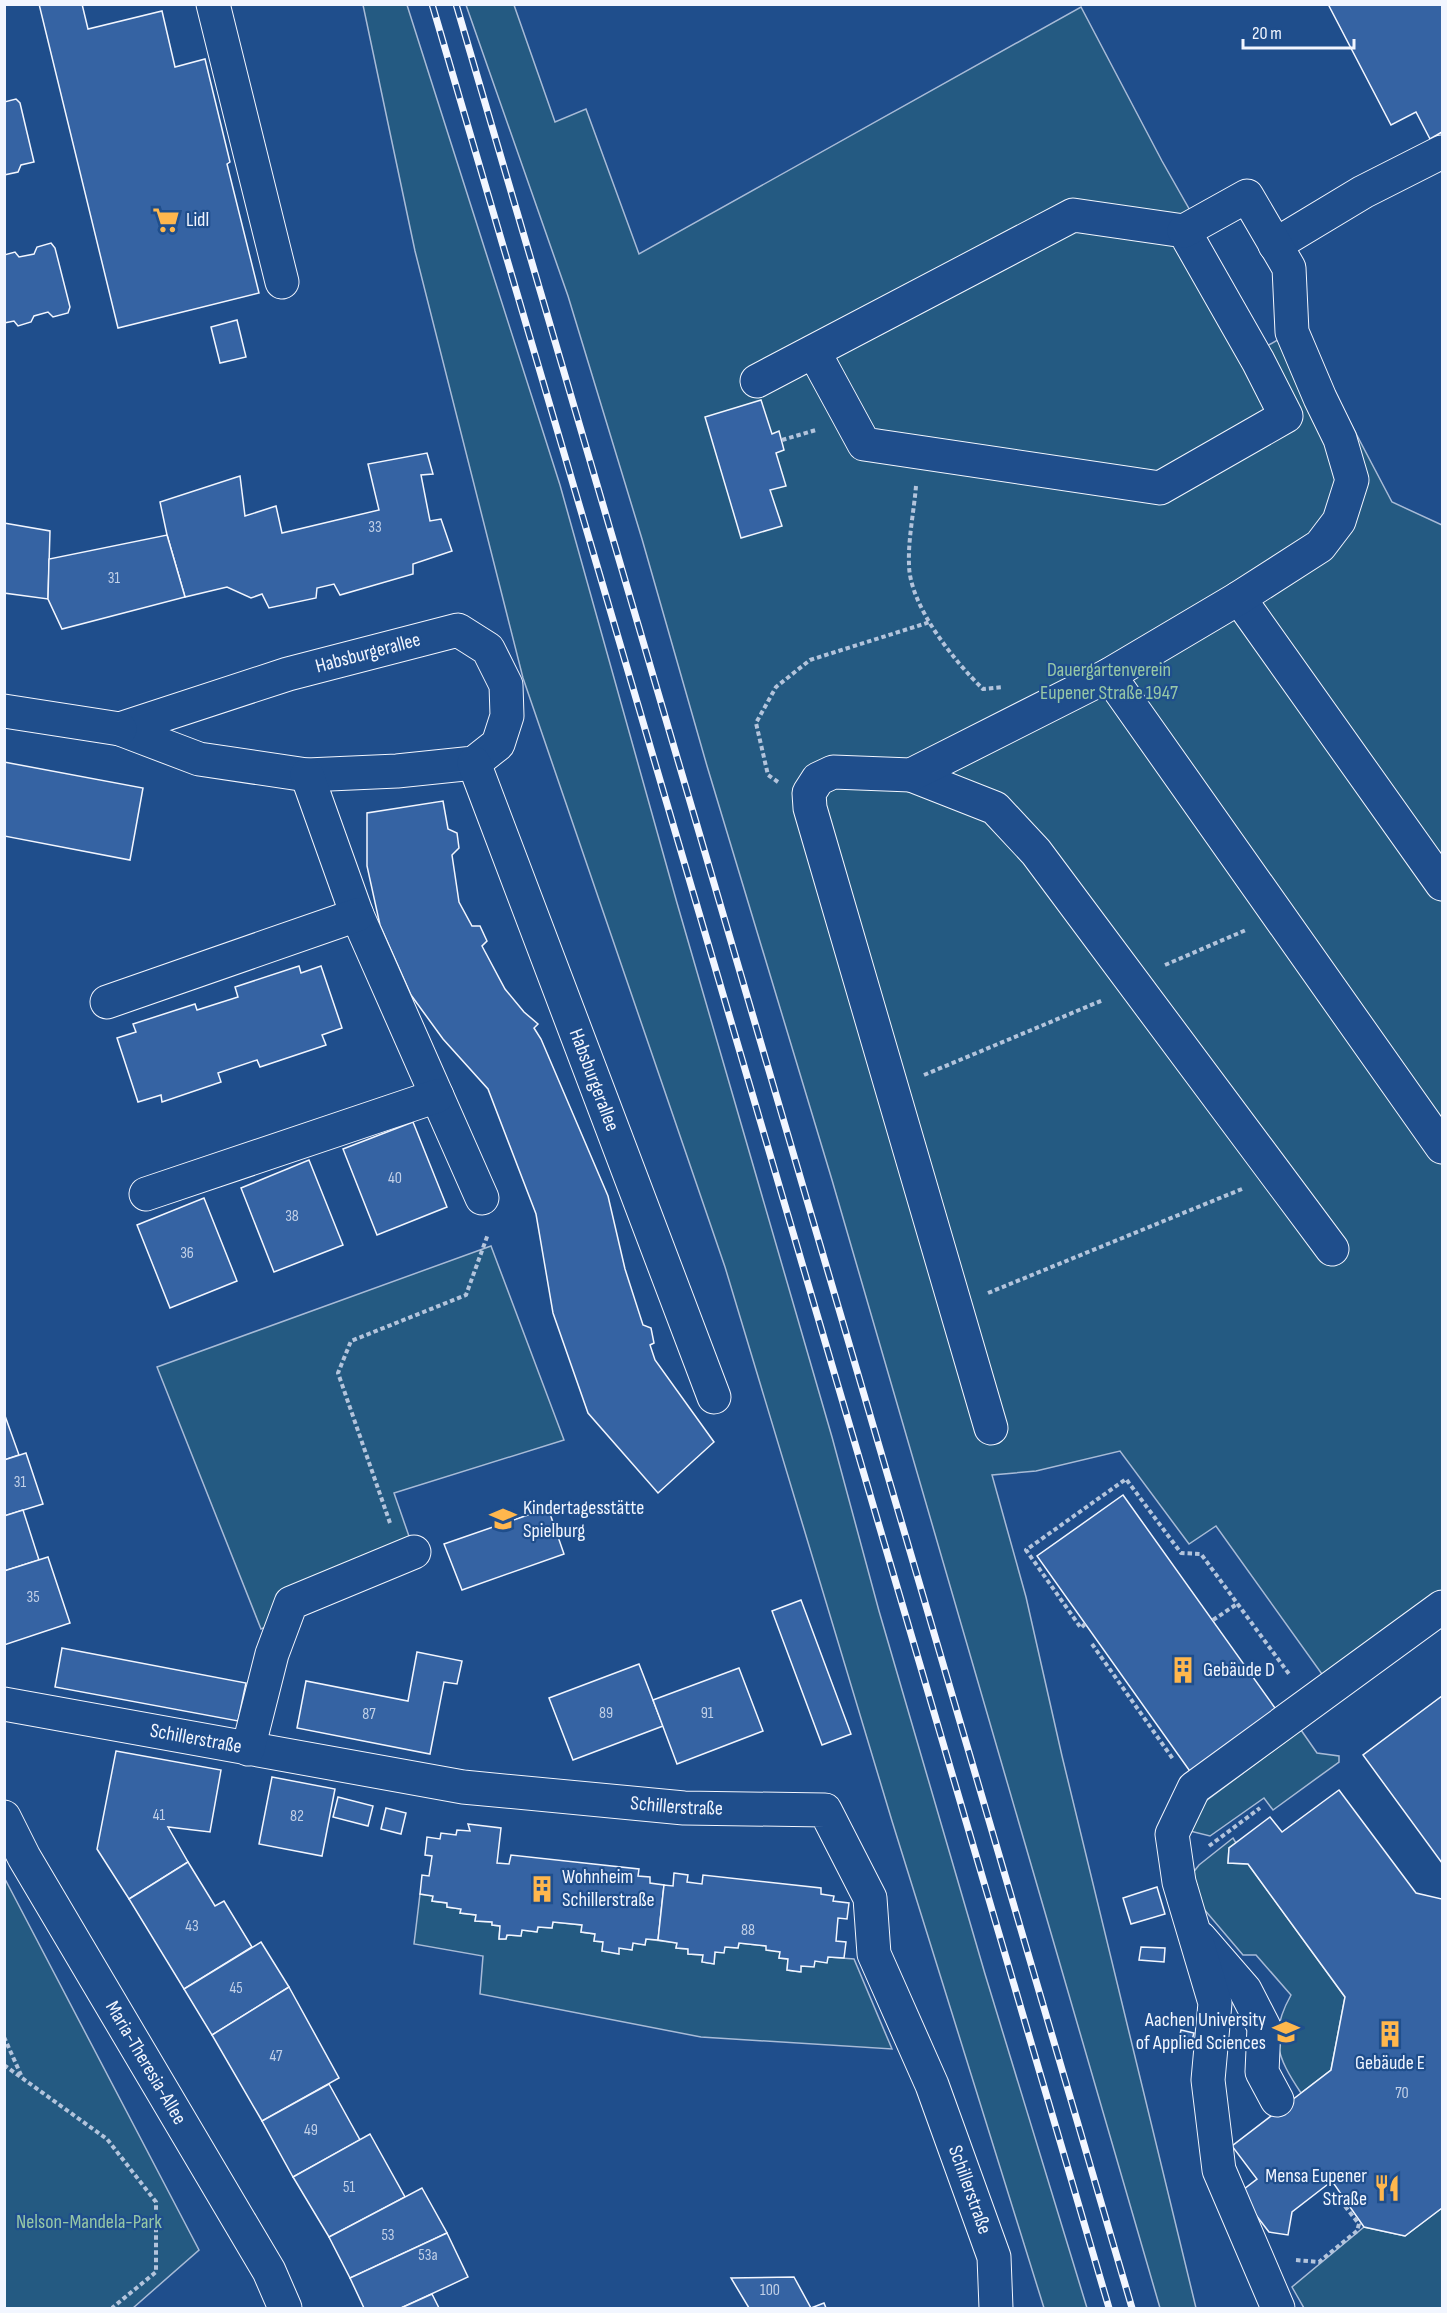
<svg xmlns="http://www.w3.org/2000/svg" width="1447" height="2313" font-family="'Sofia Sans Condensed',sans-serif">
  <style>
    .green { fill: #245a82; stroke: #a8bbd7; stroke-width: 1.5 }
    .building { fill: #3563a3; stroke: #f2f6ff; stroke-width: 1.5 }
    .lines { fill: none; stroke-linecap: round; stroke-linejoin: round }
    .minor-casing { stroke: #f2f6ff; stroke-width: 35 }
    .path { stroke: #b3c4dc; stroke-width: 4; stroke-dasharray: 4.5 3; stroke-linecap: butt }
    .minor { stroke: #1f4e8c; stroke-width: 33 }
    .rail-casing { stroke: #f2f6ff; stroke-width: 7 }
    .rail { stroke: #1f4e8c; stroke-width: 4.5; stroke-dasharray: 14; stroke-linecap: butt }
    .labels { text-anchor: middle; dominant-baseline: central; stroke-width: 4.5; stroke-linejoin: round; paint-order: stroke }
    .number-label { font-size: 16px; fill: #c3d1e8 }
    .poi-label { font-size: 20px; fill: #f2f6ff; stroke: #1f4e8c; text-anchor: start }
    .street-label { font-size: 20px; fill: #f2f6ff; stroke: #1f4e8c }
    .park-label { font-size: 20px; fill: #97c8a6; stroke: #1f4e8c }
  </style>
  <rect width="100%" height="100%" fill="#1f4e8c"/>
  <g class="green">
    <polygon points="363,5 407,5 560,485 677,903 832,1437 879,1611 985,1974 1087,2308 1044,2308 892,1821 725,1267 523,678 415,251"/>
    <polygon points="466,5 514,5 555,122 586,109 639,254 1081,7 1162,161 1267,346 1300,327 1392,502 1442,525 1442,1592 1324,1677 1216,1526 1189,1544 1120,1451 1036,1471 992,1475 1026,1597 1062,1756 1196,2308 1160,2308 832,1180 707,766 642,539 568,296"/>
    <polygon points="491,1246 564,1440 394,1493 419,1565 261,1629 157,1367"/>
    <polygon points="1301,1730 1317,1753 1339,1756 1339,1762 1273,1810 1264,1798 1210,1836 1190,1831 1201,1806 1207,1800"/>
    <path d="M1233,1838l3,5 -7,5 -1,15 20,1 97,133 -14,73 -30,23c-24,-36 -33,-57 -10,-98l-35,-40h-13l-46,-54 -5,-27 7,-9z"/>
    <polygon points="5,1879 199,2250 133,2308 5,2308"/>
    <polygon points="420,1894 433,1896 432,1901 447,1903 447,1907 461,1909 460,1913 476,1915 475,1921 492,1922 492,1925 500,1926 499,1939 506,1939 507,1935 521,1936 522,1930 537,1932 538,1927 552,1928 553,1922 582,1925 581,1932 595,1934 594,1941 603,1942 602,1951 618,1953 619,1948 632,1950 633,1943 645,1945 646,1939 677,1943 676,1948 688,1949 688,1954 703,1955 702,1962 714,1964 715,1952 725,1947 738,1948 739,1943 766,1946 780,1952 779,1958 788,1959 787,1970 800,1972 801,1966 815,1961 827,1962 828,1957 854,1959 892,2049 701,2037 480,1994 483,1956 414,1944"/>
    <polygon points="1442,2208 1442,2308 1304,2308 1292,2287 1364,2227 1405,2236"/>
  </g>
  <g class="building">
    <polygon points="39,4 82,4 88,29 162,11 175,67 205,59 230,162 227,164 259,293 118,328"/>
    <polygon points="1328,4 1442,4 1442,132 1430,139 1416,112 1391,125"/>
    <polygon points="16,99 20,103 34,162 21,165 18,172 4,175 4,102"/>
    <polygon points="51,243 55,248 70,307 68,313 53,317 48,312 34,316 31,322 18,326 14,321 4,323 4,255 15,252 19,257 34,254 37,247"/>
    <polygon points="237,320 246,357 220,363 211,327"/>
    <polygon points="761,400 772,434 779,431 784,450 776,453 786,486 770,490 782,526 741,538 705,417"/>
    <polygon points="427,453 433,474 421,475 430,521 441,519 452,551 413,564 413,574 340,595 334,584 317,588 316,598 269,608 262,594 251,598 227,587 185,597 167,535 160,502 240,476 245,516 276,506 282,533 379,510 368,464"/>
    <polygon points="4,523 50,531 48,599 4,593"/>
    <polygon points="167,535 185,597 62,629 48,599 49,559"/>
    <polygon points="4,762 143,788 130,860 4,836"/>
    <polygon points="443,801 448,829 457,833 459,848 452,855 459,902 472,926 480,926 487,941 482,946 505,989 524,1012 538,1024 534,1028 541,1039 608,1196 625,1269 643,1325 651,1328 654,1343 650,1345 655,1360 714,1442 658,1493 588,1413 553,1313 536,1214 488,1089 443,1039 411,995 380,925 367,866 367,813"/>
    <polygon points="299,966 301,973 321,966 342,1028 322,1035 326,1045 260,1067 257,1060 218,1073 221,1082 162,1102 161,1095 138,1102 117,1038 136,1032 133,1024 195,1004 197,1010 238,997 235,987"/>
    <polygon points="413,1122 447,1207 377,1235 343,1149"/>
    <polygon points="309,1160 343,1245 274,1272 241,1188"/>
    <polygon points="204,1198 237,1281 170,1308 137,1225"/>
    <polygon points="4,1413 19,1455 4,1460"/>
    <polygon points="26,1453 43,1504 4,1516 4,1460"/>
    <polygon points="1123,1495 1280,1715 1194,1777 1037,1556"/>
    <polygon points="548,1508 564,1554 462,1590 444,1544"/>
    <polygon points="23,1510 39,1560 4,1571 4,1516"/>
    <polygon points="48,1557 70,1623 4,1645 4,1571"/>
    <polygon points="801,1600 851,1734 822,1745 772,1611"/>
    <polygon points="62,1648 246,1683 238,1721 55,1687"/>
    <polygon points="417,1652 462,1661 457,1684 444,1682 430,1754 297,1728 306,1681 408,1701"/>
    <polygon points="639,1664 663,1726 573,1760 549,1698"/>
    <polygon points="739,1668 763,1731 677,1764 653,1700"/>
    <polygon points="1442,1696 1442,1863 1363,1755"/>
    <polygon points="116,1751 221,1770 210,1832 168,1827 188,1862 129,1899 97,1849"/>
    <polygon points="272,1777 335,1789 322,1856 259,1844"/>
    <polygon points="1339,1790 1416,1893 1442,1899 1442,2208 1405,2236 1364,2227 1332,2181 1292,2212 1288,2235 1269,2232 1239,2193 1257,2179 1232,2146 1331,2070 1345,1997 1248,1864 1228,1863 1229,1848 1270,1817 1282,1832"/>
    <polygon points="338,1797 373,1806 368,1826 333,1817"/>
    <polygon points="386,1808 406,1813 401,1834 381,1829"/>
    <polygon points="468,1824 501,1828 497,1863 509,1864 511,1855 639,1869 638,1876 650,1877 650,1883 664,1885 658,1940 646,1939 645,1945 633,1943 632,1950 619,1948 619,1954 602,1951 603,1942 594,1941 595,1934 581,1932 582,1925 553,1922 552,1928 538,1927 537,1932 522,1930 521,1936 507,1935 506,1939 499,1939 500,1926 492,1925 492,1922 475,1921 476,1915 460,1913 461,1909 447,1907 447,1903 432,1901 433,1896 420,1894 422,1875 429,1876 432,1856 425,1855 427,1837 440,1839 441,1833 456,1835 457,1830 470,1831"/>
    <polygon points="188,1862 215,1906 224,1901 252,1947 184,1989 129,1899"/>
    <polygon points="674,1873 688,1875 687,1882 702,1884 703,1875 821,1888 821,1894 834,1896 833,1901 849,1903 847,1919 838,1918 836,1941 846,1942 844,1958 828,1957 827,1963 815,1961 814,1967 801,1966 801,1972 787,1970 788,1959 779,1958 780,1952 766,1950 766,1946 739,1943 738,1948 725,1947 724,1953 715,1952 714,1964 702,1962 703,1955 688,1954 688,1949 676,1948 677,1943 658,1940 664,1885 673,1886"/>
    <polygon points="1157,1887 1165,1914 1131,1924 1123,1898"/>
    <polygon points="261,1942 289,1987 212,2035 184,1989"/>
    <polygon points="1141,1947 1165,1948 1164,1962 1139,1960"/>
    <polygon points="289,1987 339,2078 262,2121 212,2035"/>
    <polygon points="1181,2030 1194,2033 1190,2047 1178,2044"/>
    <polygon points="329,2084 360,2140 293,2177 262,2121"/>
    <polygon points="370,2134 405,2197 329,2237 293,2177"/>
    <polygon points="422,2188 447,2233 350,2278 329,2237"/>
    <polygon points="447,2233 468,2277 401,2308 364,2308 350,2278"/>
    <polygon points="794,2277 811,2308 824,2303 826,2308 749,2308 731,2278"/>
    <polygon points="432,2294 439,2308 401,2308"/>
  </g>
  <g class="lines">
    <defs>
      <g id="minor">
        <polyline points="213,4 282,282"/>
        <polyline points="1275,245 1363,192 1442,152"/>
        <polyline points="757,381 1073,215 1184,231 1258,361 1286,416 1160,488 864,444 814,352"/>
        <polyline points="1239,598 1442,884"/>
        <polygon points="458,630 488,649 506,685 507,716 498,744 474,763 397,771 307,775 199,759 120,729 288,674"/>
        <polyline points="1109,675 1442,1147"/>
        <polyline points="4,711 120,729"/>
        <path id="s1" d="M474,763l240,634"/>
        <polyline points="307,775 357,915 482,1198"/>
        <polyline points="911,775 995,808 1036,852 1332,1249"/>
        <polyline points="107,1002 357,915"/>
        <polyline points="146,1194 437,1096"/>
        <polyline points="991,1428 810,808 809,793 818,779 833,772 911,775 1109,675 1239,598 1320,546 1339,521 1352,480 1340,439 1320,398 1292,332 1289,268 1247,196 1184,231"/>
        <path id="s2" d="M4,1704l459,83 221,21 141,2 45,88 4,56 58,131 62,172 2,51"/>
        <polyline points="248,1749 272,1654 291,1603 414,1552"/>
        <path id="s3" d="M4,1817l20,40 245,414 16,37"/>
        <polyline points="1200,1938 1245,1990 1264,2027 1262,2072 1277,2100"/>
        <polyline points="1278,2308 1219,2170 1208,2080 1215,2003 1179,1882 1172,1834 1194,1788 1442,1607"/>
      </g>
    </defs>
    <use href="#minor" class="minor-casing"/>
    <g class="path">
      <polyline points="782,440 816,430"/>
      <path d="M916,486c-2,25 -8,53 -7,78 0,41 45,97 74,125l20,-2"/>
      <polyline points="778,782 768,775 756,723 776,687 810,660 930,622"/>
      <polyline points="1165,965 1246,930"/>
      <polyline points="924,1075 1103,1000"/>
      <polyline points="988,1293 1242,1189"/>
      <polyline points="390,1523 338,1373 351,1341 466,1295 488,1234"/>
      <polyline points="1213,1620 1237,1604"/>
      <polyline points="1085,1624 1081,1628 1026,1550 1126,1479 1181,1553 1201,1554 1289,1674"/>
      <polyline points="1092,1644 1173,1759"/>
      <polyline points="1209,1846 1260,1808"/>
      <polyline points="4,2037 21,2075"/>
      <polyline points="4,2065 107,2139 156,2202 156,2272 112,2308"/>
      <polyline points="1296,2260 1319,2262 1357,2231 1359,2224 1337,2196"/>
    </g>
    <use href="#minor" class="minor"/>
    <defs>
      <g id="rail">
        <polyline points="432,4 1109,2308"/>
        <polyline points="456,4 1132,2308"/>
      </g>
    </defs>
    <use href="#rail" class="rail-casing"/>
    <use href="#rail" class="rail"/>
  </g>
  <defs>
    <symbol id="supermarket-bare" viewBox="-9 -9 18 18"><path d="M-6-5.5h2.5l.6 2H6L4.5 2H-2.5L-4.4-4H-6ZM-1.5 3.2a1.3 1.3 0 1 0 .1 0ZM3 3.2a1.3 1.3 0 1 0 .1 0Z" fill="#ffb74d" stroke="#1f4e8c" stroke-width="2.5" paint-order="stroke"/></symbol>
    <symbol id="school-bare" viewBox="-9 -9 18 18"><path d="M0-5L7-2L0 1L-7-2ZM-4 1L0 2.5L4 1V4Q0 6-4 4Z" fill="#ffb74d" stroke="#1f4e8c" stroke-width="2.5" paint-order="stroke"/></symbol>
    <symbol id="building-bare" viewBox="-9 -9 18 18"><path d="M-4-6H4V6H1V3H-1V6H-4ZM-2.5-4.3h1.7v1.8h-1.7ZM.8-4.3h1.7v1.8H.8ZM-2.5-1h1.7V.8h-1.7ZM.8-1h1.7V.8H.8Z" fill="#ffb74d" stroke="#1f4e8c" stroke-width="2.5" paint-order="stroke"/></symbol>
    <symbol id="university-bare" viewBox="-9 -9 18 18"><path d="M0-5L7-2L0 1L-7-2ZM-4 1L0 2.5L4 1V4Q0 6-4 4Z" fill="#ffb74d" stroke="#1f4e8c" stroke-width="2.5" paint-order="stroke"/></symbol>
    <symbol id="restaurant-bare" viewBox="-9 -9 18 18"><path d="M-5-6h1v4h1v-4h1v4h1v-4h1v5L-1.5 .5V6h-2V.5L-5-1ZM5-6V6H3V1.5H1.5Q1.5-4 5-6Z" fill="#ffb74d" stroke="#1f4e8c" stroke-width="2.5" paint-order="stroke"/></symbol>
  </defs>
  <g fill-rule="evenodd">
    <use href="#supermarket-bare" x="147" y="201" width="38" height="38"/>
    <use href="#school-bare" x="484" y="1500" width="38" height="38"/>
    <use href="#building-bare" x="1164" y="1651" width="38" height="38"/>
    <use href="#building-bare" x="523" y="1870" width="38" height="38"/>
    <use href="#university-bare" x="1267" y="2013" width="38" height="38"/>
    <use href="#building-bare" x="1371" y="2015" width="38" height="38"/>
    <use href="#restaurant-bare" x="1368" y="2169" width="38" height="38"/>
  </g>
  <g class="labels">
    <g class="number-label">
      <text x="375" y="527">33</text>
      <text x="114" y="578">31</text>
      <text x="395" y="1178">40</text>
      <text x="292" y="1216">38</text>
      <text x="187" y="1253">36</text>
      <text x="20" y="1482">31</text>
      <text x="33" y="1597">35</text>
      <text x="606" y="1713">89</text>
      <text x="707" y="1713">91</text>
      <text x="369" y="1714">87</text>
      <text x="159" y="1815">41</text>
      <text x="297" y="1816">82</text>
      <text x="192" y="1926">43</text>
      <text x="748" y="1930">88</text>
      <text x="236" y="1988">45</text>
      <text x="276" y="2056">47</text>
      <text x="1402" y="2093">70</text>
      <text x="311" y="2130">49</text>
      <text x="349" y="2187">51</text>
      <text x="388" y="2235">53</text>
      <text x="428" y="2255">53a</text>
      <text x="770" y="2290">100</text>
    </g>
    <g class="poi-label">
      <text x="186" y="220">Lidl</text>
      <text x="523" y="1508">Kindertagesstätte<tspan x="523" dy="23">Spielburg</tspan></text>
      <text x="1203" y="1670">Gebäude D</text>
      <text x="562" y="1877">Wohnheim<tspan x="562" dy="23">Schillerstraße</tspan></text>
      <text x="1266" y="2020" text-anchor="end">Aachen University<tspan x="1266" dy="23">of Applied Sciences</tspan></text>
      <text x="1390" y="2063" text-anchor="middle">Gebäude E</text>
      <text x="1367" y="2176" text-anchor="end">Mensa Eupener<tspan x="1367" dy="23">Straße</tspan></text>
    </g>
    <g class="street-label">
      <text transform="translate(368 653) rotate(-15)">Habsburgerallee</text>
      <text stroke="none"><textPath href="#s1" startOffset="339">Habsburgerallee</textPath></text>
      <text stroke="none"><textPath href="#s2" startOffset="195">Schillerstraße</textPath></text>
      <text stroke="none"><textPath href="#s2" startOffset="681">Schillerstraße</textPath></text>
      <text stroke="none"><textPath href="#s3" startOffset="284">Maria-Theresia-Allee</textPath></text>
      <text stroke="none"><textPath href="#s2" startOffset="1239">Schillerstraße</textPath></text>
    </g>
    <g class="park-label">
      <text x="1109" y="670">Dauergartenverein<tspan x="1109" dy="23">Eupener Straße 1947</tspan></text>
      <text x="89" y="2222">Nelson-Mandela-Park</text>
    </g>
  </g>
  <rect width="1447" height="2313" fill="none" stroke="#f2f6ff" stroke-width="12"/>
  <path d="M1243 39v9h111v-9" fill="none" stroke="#f2f6ff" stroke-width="3"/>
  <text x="1252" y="39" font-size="18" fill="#f2f6ff" stroke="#1f4e8c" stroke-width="4.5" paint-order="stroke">20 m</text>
</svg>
